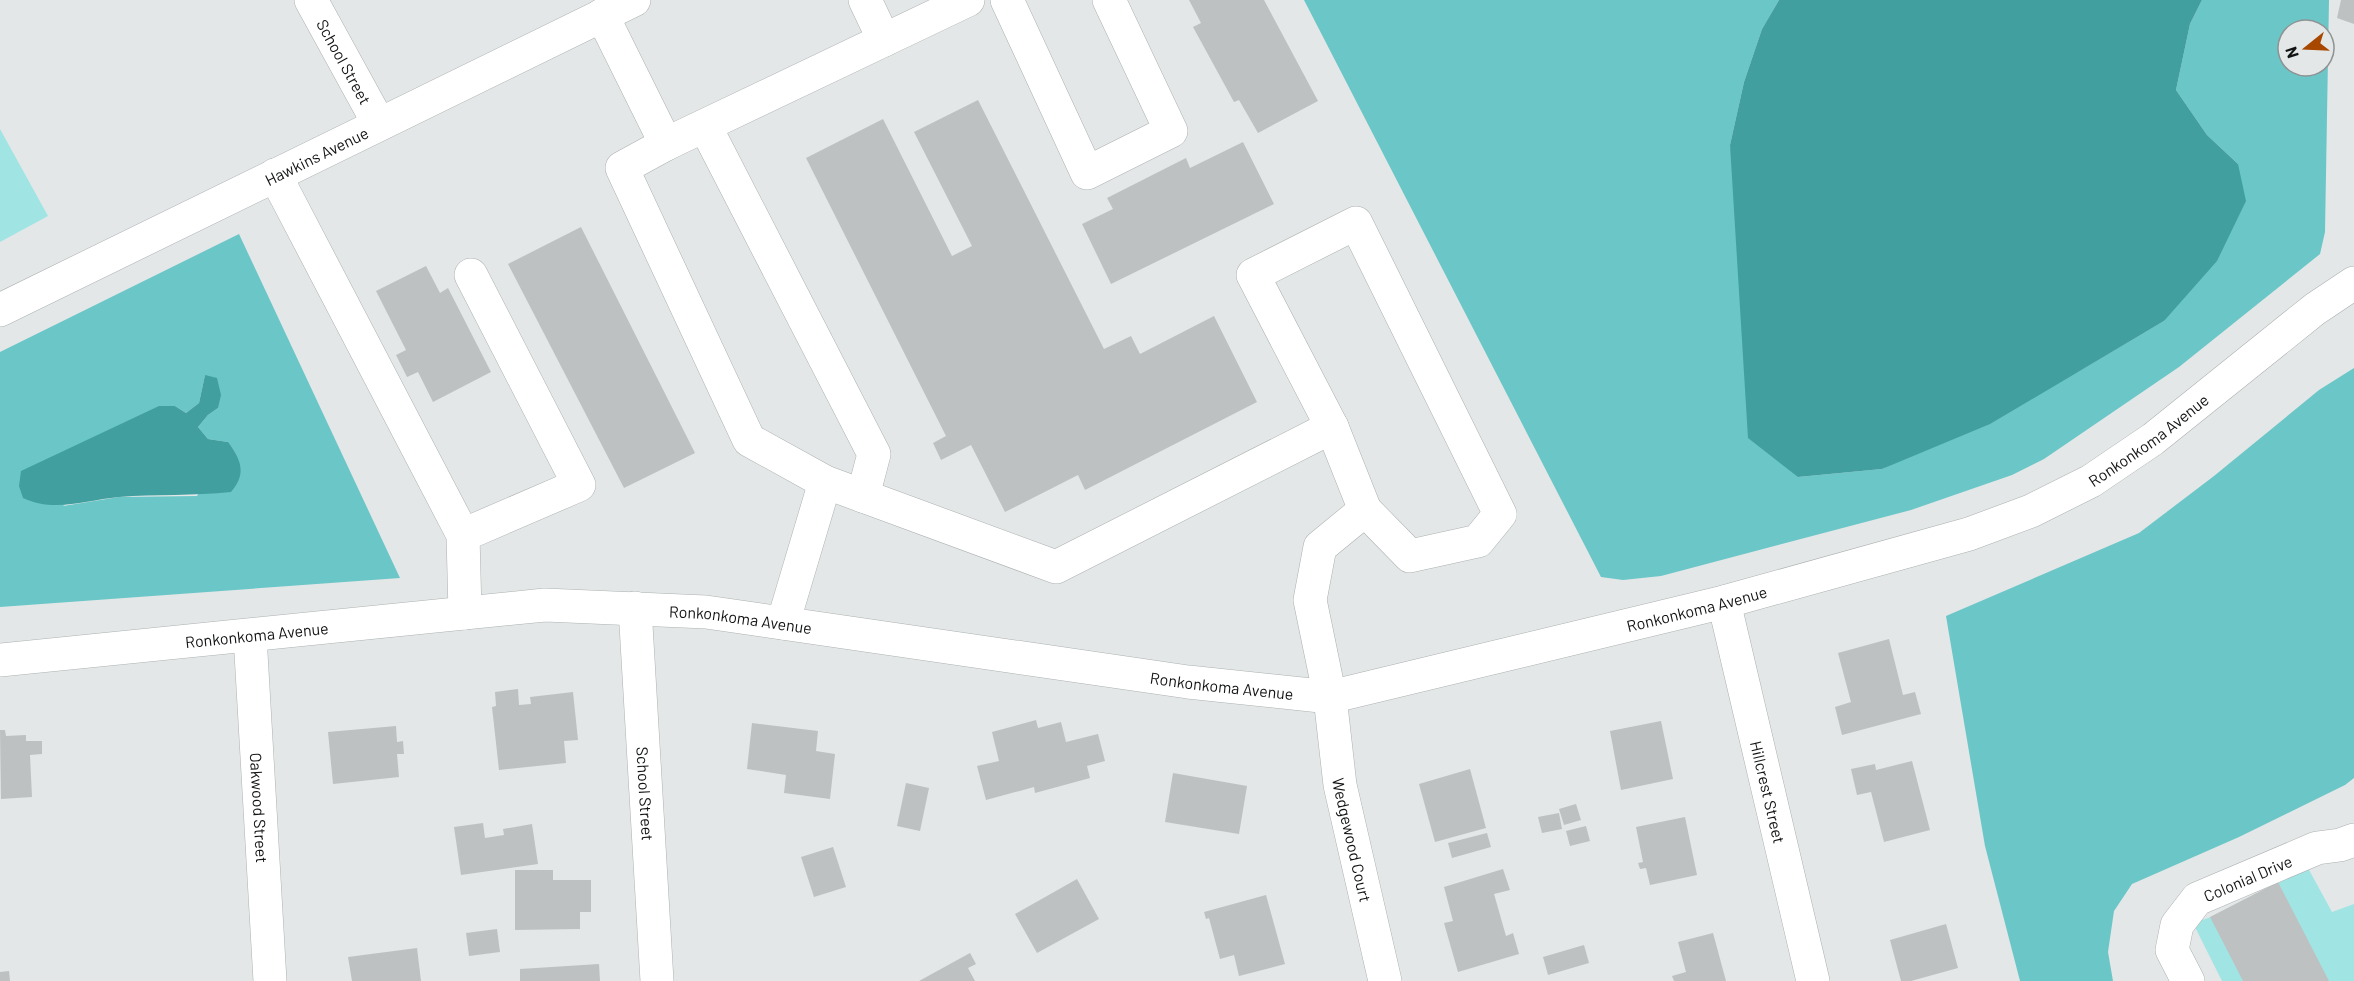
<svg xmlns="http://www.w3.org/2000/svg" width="2354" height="981" font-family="Barlow,sans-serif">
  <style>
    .green { fill: #a0e4e4 }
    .forest { fill: #6bc6c8; fill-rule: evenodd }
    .water { fill: #419fa0 }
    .building { fill: #bdc1c1 }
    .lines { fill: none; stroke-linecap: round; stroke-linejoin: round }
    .minor-casing { stroke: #adb1b1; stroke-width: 34 }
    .minor { stroke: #fff; stroke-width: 33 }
    .labels { text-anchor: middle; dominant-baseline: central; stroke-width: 4.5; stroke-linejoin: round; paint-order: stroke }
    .street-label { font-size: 16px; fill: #111212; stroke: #e3e7e7 }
  </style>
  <rect width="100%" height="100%" fill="#e3e7e7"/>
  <g class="green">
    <polygon points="0,129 48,216 0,242"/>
    <polygon points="2308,868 2332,912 2354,904 2354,981 2222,981 2193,923 2211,917"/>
  </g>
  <g class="forest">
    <path d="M1304,0h475l-17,29 -18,53 -14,63 68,332 84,-8 197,-98 85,-50 74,-157 -31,-29 -31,-45 14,-66 12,-24h127l-4,232 -5,22 -141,113 -135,92 -32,16 -101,35 -250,66 -38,4 -22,-3zM2288,30h36v36h-36z"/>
    <path d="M239,234l161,344 -400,29v-255zM205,375l13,33 -10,7 -10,12 10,12 20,3 -31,54 -78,1 -56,9 112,-100 11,7 13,-10z"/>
    <polygon points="2354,368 2354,778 2345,785 2239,837 2132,884 2114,911 2108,952 2113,981 2020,981 1985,846 1946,616 2139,533 2214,476 2319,390"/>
  </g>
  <g class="water">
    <polygon points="1779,0 2202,0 2190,24 2176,90 2207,135 2238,164 2246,201 2217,261 2164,321 1990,424 1882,469 1798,477 1748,438 1730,145 1744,82 1762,29"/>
    <path d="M205,375l12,3 4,17 -3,13 -10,7 -10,12 10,12 20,3c13,18 19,31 3,50 -37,4 -75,2 -112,5 -33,3 -65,16 -96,1l-4,-12 2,-15 138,-65h16l11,7 13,-10z"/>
  </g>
  <g class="building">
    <polygon points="1189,0 1264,0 1318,101 1258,133 1239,100 1234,102 1193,27 1201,23"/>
    <polygon points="2341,0 2354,0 2354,24 2337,18"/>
    <polygon points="978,100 1104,349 1131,336 1140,354 1214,316 1257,402 1085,490 1078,475 1005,512 971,445 941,460 933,443 946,436 806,158 883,119 952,256 972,246 914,132"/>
    <polygon points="1243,142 1274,204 1111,284 1082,224 1113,209 1107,198 1186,158 1190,168"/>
    <polygon points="581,227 695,453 624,488 508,264"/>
    <polygon points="426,266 440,293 448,288 491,372 433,402 418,372 407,377 396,355 406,350 376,291"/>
    <polygon points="1889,639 1903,695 1915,692 1921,714 1842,735 1835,707 1851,702 1838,653"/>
    <polygon points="518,689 519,705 531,704 530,697 573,692 578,740 564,741 566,763 499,770 492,707 496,706 495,692"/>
    <polygon points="1036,720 1038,728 1061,722 1066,742 1098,734 1105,761 1087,766 1090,778 1035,793 1034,787 986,800 977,766 999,761 992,732"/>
    <polygon points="1661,721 1673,779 1621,790 1610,731"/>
    <polygon points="752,723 818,731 816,751 835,754 830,799 784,793 786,775 747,769"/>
    <polygon points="396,726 397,742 403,741 404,754 397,754 399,777 333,784 328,732"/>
    <polygon points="0,730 5,730 6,736 26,735 26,741 42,741 42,754 30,755 32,797 1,799"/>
    <polygon points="1912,761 1930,830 1884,842 1871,792 1857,795 1851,769 1875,764 1876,770"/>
    <polygon points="1470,769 1486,828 1435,842 1419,784"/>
    <polygon points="1173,773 1247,786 1239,834 1165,822"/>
    <polygon points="906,783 929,788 920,831 897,826"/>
    <polygon points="1576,804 1581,820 1564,825 1559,809"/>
    <polygon points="1559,813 1562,829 1542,833 1538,817"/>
    <polygon points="1685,817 1697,875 1650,885 1646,868 1640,869 1638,863 1643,862 1636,827"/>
    <polygon points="483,823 485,838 504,835 503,829 532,824 538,864 461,875 454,827"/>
    <polygon points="1586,826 1590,841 1570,846 1566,831"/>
    <polygon points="1487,833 1491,847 1452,858 1448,843"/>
    <polygon points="833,847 846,887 814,897 801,857"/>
    <polygon points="1503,869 1510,890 1494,894 1506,936 1513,933 1519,954 1458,972 1444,923 1453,921 1444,887"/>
    <polygon points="515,870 553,870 553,880 591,880 591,912 580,912 580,929 515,930"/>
    <polygon points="1077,879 1099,919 1037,953 1015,914"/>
    <polygon points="2278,882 2329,981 2243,981 2210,917"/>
    <polygon points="1266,895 1285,964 1239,976 1234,955 1220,959 1209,918 1206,919 1204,912"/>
    <polygon points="1946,924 1958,968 1911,981 1901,981 1890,940"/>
    <polygon points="497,929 500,952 469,956 466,933"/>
    <polygon points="1713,933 1726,981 1674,981 1672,976 1686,972 1678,942"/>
    <polygon points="1584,945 1589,963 1548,975 1543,957"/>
    <polygon points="417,948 421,981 352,981 348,957"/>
    <polygon points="970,953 976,964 968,968 975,981 919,981"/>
    <polygon points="599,964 600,981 520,981 520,969"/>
    <polygon points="9,971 10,981 0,981 0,972"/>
  </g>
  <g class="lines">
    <defs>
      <g id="minor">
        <path id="s1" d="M311,0l68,124"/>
        <polyline points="865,0 884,40"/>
        <polyline points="1007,0 1087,173 1171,131 1109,0"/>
        <polyline points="602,15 666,144 968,0"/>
        <polyline points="705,126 874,454 863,496"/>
        <path id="s2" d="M666,144l-44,24 127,272 76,42 231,85 276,-140 33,83 -45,37 -10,53 20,97 10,88 45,196"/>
        <polyline points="275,175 463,535 465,613"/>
        <path id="s3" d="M0,310l634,-310"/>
        <polyline points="1332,427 1253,275 1356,223 1500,514 1478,541 1410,556 1365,510"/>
        <polyline points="463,535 579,485 471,275"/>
        <path id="s4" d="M1724,602l89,379"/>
        <path id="s5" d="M635,608l22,373"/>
        <polyline points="783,623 825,482"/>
        <path id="s6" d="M250,636l20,345"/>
        <path id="s7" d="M0,660l545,-55 161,7 482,70 142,15 394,-95 245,-68 62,-23 60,-30 62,-42 162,-130 39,-26"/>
        <path id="s8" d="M2188,981l-16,-31 5,-25 20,-26 120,-51 23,-3 14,-5"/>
      </g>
    </defs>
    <use href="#minor" class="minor-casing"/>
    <use href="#minor" class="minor"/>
  </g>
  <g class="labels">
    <g class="street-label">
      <text stroke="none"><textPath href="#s1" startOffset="70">School Street</textPath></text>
      <text stroke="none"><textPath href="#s3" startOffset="352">Hawkins Avenue</textPath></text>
      <text stroke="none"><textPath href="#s7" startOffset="2202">Ronkonkoma Avenue</textPath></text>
      <text stroke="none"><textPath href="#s7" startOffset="1716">Ronkonkoma Avenue</textPath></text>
      <text stroke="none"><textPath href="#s7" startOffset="744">Ronkonkoma Avenue</textPath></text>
      <text stroke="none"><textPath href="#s7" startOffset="258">Ronkonkoma Avenue</textPath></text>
      <text stroke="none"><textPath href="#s7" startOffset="1230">Ronkonkoma Avenue</textPath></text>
      <text stroke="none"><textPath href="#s4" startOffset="195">Hillcrest Street</textPath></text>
      <text stroke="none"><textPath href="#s5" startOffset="186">School Street</textPath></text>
      <text stroke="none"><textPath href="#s6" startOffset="172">Oakwood Street</textPath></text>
      <text stroke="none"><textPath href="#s2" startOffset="1438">Wedgewood Court</textPath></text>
      <text stroke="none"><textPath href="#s8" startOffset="148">Colonial Drive</textPath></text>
    </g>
  </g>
  <g transform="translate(2306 48) rotate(252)"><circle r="28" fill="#e3e7e7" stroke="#8f9292" stroke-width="1.5"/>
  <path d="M0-4.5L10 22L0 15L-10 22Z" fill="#a74700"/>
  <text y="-9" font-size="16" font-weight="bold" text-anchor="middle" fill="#111212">N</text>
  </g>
</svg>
